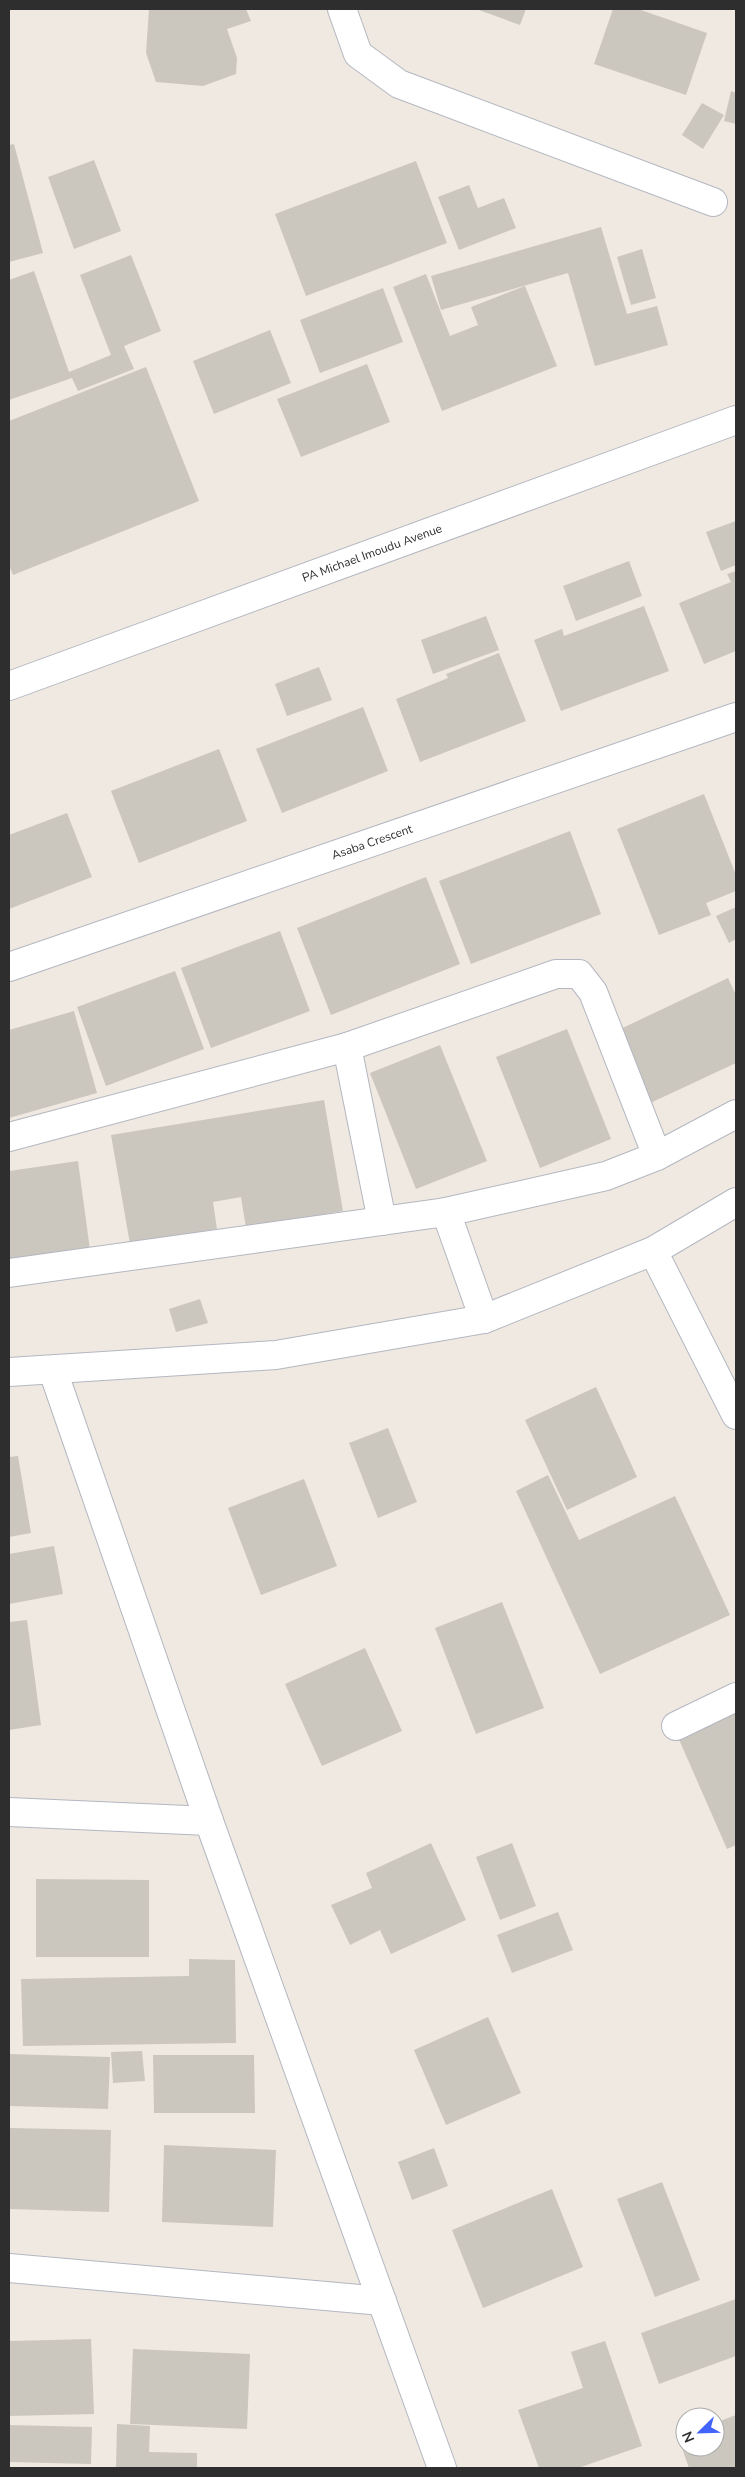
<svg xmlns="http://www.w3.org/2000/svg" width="745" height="2477" font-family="'Nunito Sans',sans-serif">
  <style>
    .building { fill: #cbc7bf }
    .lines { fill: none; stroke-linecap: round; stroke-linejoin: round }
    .minor-casing { stroke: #b4b7c1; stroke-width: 30 }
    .minor { stroke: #fff; stroke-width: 28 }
    .labels { text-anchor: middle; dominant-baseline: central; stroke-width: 5; stroke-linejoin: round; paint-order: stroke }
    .street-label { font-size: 12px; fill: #2e2e2e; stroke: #fff }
  </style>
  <rect width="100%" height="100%" fill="#efe9e1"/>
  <g class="building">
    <polygon points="149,9 246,9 251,21 227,29 237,58 236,74 203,86 156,82 146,53"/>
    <polygon points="476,9 526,9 520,25"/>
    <polygon points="613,9 638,9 707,33 686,95 594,64"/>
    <polygon points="731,91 736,93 736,124 724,121"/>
    <polygon points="702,103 724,115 703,149 682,135"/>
    <polygon points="14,144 43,253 9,262 9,145"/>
    <polygon points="94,160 121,231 74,249 48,177"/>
    <polygon points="416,161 447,243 306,296 275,214"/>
    <polygon points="469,185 478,208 504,198 516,228 459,250 438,197"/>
    <polygon points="601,227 627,314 657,306 668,345 595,366 568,273 441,310 431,276"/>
    <polygon points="642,249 656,298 631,305 617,257"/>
    <polygon points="131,255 161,331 124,346 134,369 78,391 72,378 9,400 9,280 34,271 69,372 111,355 80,275"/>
    <polygon points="426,274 450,336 478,325 471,307 525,286 557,366 442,411 393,287"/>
    <polygon points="383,288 403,342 320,373 300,320"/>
    <polygon points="270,330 291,383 214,414 193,361"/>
    <polygon points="367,364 390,422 301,457 277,399"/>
    <polygon points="146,367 199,501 13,575 9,565 9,421"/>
    <polygon points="736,521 736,565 721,571 706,532"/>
    <polygon points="629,561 642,596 576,621 563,586"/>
    <polygon points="736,571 736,651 704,664 679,603 731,582 727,574"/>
    <polygon points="644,606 669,671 561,711 534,640 562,629 564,636"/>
    <polygon points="486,616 499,650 433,674 421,640"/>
    <polygon points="499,653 526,721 420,762 396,699 448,678 446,674"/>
    <polygon points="319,667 332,700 287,716 275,684"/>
    <polygon points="363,707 388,771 282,813 256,749"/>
    <polygon points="219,749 247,821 139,863 111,791"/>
    <polygon points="704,794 736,875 736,891 706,903 711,915 659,935 617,829"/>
    <polygon points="67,813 92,877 9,909 9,835"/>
    <polygon points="570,831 601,914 471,964 439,881"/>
    <polygon points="426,877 460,964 331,1015 297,928"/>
    <polygon points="736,907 736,939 729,943 716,916"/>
    <polygon points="280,931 310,1011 211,1048 181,968"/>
    <polygon points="175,971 204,1049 106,1086 77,1007"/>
    <polygon points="728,978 736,995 736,1063 646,1105 612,1033"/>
    <polygon points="74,1011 97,1093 9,1118 9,1030"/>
    <polygon points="567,1029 611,1139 540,1168 496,1057"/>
    <polygon points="440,1045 487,1161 416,1189 370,1073"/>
    <polygon points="324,1100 343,1211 246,1228 241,1197 213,1202 217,1229 130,1244 111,1135"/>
    <polygon points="78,1161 90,1250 9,1262 9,1171"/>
    <polygon points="200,1299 208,1323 176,1332 169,1309"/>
    <polygon points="596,1387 637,1477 567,1510 525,1420"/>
    <polygon points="388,1428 417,1502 378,1518 349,1443"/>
    <polygon points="18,1456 31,1533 9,1537 9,1457"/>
    <polygon points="548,1475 579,1540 675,1496 730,1615 600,1674 516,1491"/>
    <polygon points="304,1479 337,1566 261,1595 228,1508"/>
    <polygon points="54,1546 63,1594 9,1604 9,1554"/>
    <polygon points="502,1602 544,1708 476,1734 435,1628"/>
    <polygon points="27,1620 41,1725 9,1730 9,1622"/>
    <polygon points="365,1648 402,1731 322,1766 285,1684"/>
    <polygon points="736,1701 736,1845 727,1849 674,1728"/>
    <polygon points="431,1843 466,1920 391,1954 380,1930 350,1945 331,1905 372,1888 366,1873"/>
    <polygon points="512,1843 536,1906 500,1920 476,1857"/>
    <polygon points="36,1879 149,1880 149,1957 36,1957"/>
    <polygon points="558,1912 573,1950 512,1973 497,1935"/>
    <polygon points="189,1959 235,1960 236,2043 23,2046 21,1979 189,1976"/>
    <polygon points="488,2017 521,2093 446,2125 414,2050"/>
    <polygon points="142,2051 145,2081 113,2083 111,2052"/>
    <polygon points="9,2054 110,2057 108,2109 9,2106"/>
    <polygon points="153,2055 254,2055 255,2113 154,2113"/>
    <polygon points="9,2128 111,2130 109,2212 9,2209"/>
    <polygon points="164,2145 276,2150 273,2227 162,2222"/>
    <polygon points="434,2148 448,2186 412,2200 398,2162"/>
    <polygon points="662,2182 700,2280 655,2297 617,2199"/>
    <polygon points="552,2189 583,2267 483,2308 452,2230"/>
    <polygon points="736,2299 736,2356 659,2384 641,2333"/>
    <polygon points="91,2339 94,2414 9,2416 9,2341"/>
    <polygon points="605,2341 642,2446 578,2468 539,2468 518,2410 583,2388 571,2352"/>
    <polygon points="133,2349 250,2354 247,2429 130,2424"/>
    <polygon points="736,2415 736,2468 689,2468 678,2437 685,2434 685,2447 715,2447 715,2423"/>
    <polygon points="117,2424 150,2426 149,2452 197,2453 197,2468 116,2468"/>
    <polygon points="9,2425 92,2427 91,2464 9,2462"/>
  </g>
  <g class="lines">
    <defs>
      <g id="minor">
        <polyline points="342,9 358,54 399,84 713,202"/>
        <polyline points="9,686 736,420"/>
        <polyline points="9,967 736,717"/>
        <polyline points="347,1047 382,1221"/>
        <polyline points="9,1137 347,1047 556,974 579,974 593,992 657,1156"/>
        <polyline points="446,1212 606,1176 657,1156 736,1114"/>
        <polyline points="653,1251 736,1415"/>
        <polyline points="9,1273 446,1212 484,1319"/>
        <polyline points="53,1371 209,1821 442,2468"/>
        <polyline points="9,1372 276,1355 484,1319 653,1251 736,1202"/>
        <polyline points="676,1726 736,1697"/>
        <polyline points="9,1812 209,1821"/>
        <polyline points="9,2268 382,2301"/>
      </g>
    </defs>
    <use href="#minor" class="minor-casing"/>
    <use href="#minor" class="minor"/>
  </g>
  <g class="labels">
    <g class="street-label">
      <text transform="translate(372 553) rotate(-20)">PA Michael Imoudu Avenue</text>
      <text transform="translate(372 842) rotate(-19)">Asaba Crescent</text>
    </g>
  </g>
  <rect width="745" height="2477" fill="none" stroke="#2e2e2e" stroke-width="20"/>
  <g transform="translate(700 2432) rotate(247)"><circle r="24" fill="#ffffff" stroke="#ababab"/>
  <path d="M0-4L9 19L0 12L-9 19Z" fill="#4264fb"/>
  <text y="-8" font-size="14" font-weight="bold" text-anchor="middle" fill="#2e2e2e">N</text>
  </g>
</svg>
